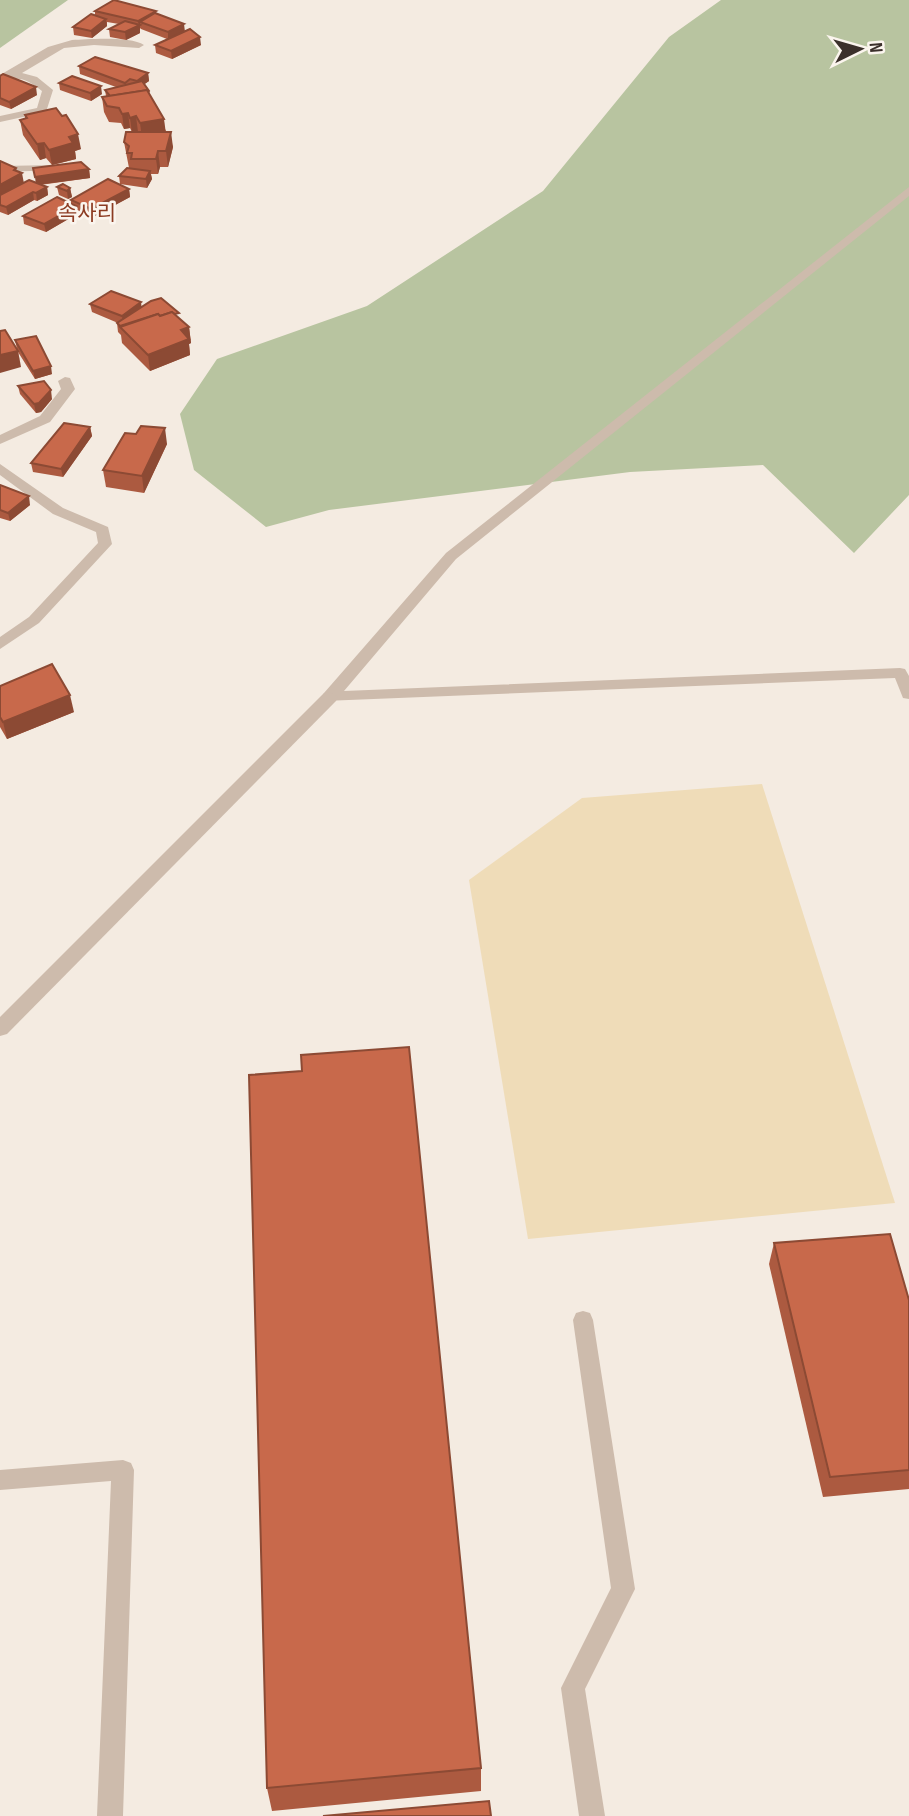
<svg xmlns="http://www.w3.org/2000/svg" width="909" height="1816" font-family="'Sofia Sans Condensed','Noto Sans KR',sans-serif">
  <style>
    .green { fill: #b8c4a0 }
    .sand { fill: #efdcb8 }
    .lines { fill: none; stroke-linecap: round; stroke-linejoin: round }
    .service { fill: #cdbbac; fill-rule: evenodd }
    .minor { fill: #cdbbac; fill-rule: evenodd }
    .wall { fill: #ac5a40 }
    .shaded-wall { fill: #8c4a34 }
    .building { fill: #c8694b; stroke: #8c4a34; stroke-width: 2 }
    .labels { text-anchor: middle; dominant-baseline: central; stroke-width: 5; stroke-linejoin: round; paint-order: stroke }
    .far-quarter-label { font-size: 21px; fill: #8c3b22; stroke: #fbf5ee }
  </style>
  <rect width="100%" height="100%" fill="#f4ebe1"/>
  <g class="green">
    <polygon points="0,0 68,0 0,48"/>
    <polygon points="721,0 909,0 909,495 854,553 763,465 630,472 329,510 266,527 194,470 180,414 217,359 367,306 543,191 669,37"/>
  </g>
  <polygon class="sand" points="762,784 895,1203 528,1239 469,880 582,798"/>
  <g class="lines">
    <g class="service">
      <polygon points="909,187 909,196 456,559 344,691 900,668 905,669 909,676 909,699 903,698 895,678 324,701 322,697 324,693 446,553"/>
      <polygon points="583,1311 590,1313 593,1320 635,1589 585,1689 605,1816 579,1816 561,1688 611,1588 573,1320 576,1313"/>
      <polygon points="123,1460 131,1463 134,1470 123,1816 97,1816 111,1481 0,1490 0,1470"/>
    </g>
    <g class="minor">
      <path d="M72,40c17,-1 59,-4 72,5l-5,3 -45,-3 -30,3 -42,25 15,4 16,13 -7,22 -46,10v-6l37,-8 5,-17c-17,-13 -22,-15 -42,-9v-7l48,-28z"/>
      <polygon points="57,165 63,168 61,170 0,172 1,166"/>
      <polygon points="65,377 70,378 75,389 50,422 0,444 0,435 40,416 61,389 58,381"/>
      <polygon points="0,464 63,508 108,527 112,544 39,623 0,649 0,637 29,617 98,543 96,532 53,514 0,475"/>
      <polygon points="330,692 338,697 336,701 7,1034 0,1036 0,1017 324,693"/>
    </g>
  </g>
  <g class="wall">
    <polygon points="95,11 156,11 156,14 184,24 184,31 201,45 172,59 156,53 155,45 167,39 141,29 140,28 140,33 126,40 110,37 109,29 119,24 107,22 107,26 92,38 74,35 73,27 95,16"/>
    <polygon points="79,66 148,73 149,81 144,84 149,91 150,95 173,147 168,167 160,167 158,174 151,174 152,179 147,188 120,184 119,176 129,168 124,142 132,132 130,128 124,129 121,123 109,122 104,112 102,97 106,96 105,90 116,87 80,74"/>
    <polygon points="0,76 37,95 11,109 0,105"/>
    <polygon points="59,83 102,94 91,101 60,90"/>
    <polygon points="25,115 81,149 75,151 76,159 52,165 46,158 40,160 23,135 20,120 25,119"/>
    <polygon points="0,161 17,171 24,183 36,183 89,169 90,178 40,185 47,187 48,195 37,201 34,200 8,215 0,212"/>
    <polygon points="57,187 70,188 72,197 68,199 59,195"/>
    <polygon points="129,189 130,197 93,217 77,210 77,214 46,232 24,224 23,216 71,204 71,200"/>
    <polygon points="141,302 141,307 180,319 189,327 191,343 189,344 190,355 150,371 122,343 121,335 118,332 117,323 118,323 92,312 90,304"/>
    <polygon points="15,340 52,374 35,379 18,352 21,367"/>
    <polygon points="18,386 52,399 41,412 36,413 20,394"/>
    <polygon points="90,427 92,436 63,477 33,472 31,463"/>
    <polygon points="136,434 167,444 144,493 106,487 103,470"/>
    <polygon points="0,485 30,505 10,521 0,518"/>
    <polygon points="0,686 74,712 7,739 0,727"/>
    <polygon points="302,1071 481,1768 481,1791 272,1811 267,1788"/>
    <polygon points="774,1243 909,1300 909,1489 823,1497 769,1264"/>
  </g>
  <g class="shaded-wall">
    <polygon points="156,11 157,18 140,22 140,33 126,40 125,32 139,26 138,21"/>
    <polygon points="106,19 107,26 92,38 91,31"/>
    <polygon points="184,24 185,32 168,39 168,32"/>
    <polygon points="200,37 201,45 172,59 171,51"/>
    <polygon points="148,73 149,81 138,89 137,81"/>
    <polygon points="101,86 102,94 91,101 90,93"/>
    <polygon points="36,87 37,95 11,109 9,102"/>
    <polygon points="128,113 130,128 124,129 122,114"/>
    <polygon points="136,116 138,132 132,133 130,118"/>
    <polygon points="164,119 166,134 142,138 140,123"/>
    <polygon points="171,132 173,147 168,167 166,151"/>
    <polygon points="78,134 81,149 75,151 76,159 52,165 49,150 69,137"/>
    <polygon points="44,143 46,158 40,160 37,144"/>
    <polygon points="158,151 160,167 158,174 156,159"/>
    <polygon points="16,168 18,176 22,173 25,189 0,202 0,185"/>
    <polygon points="89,169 90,178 36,185 35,177"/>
    <polygon points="150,171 152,179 147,188 146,179"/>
    <polygon points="47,187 48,195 37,201 36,193"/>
    <polygon points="70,188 72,197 68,199 67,191"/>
    <polygon points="129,189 130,197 93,217 91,209"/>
    <polygon points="33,192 34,200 8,215 6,207"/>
    <polygon points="76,206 77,214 46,232 44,224"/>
    <polygon points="141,302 142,311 123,325 122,316"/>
    <polygon points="189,327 191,343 189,344 190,355 150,371 148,355 181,330"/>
    <polygon points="18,351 21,367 0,373 0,355"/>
    <polygon points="51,366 52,374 35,379 33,371"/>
    <polygon points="51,390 52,399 41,412 36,413 34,404"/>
    <polygon points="90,427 92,436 63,477 61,469"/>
    <polygon points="165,428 167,444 144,493 142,476"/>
    <polygon points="29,496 30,505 10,521 8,513"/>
    <polygon points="70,695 74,712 7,739 3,722"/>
  </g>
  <g class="building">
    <polygon points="114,0 156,11 138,21 95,11"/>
    <polygon points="155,13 184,24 168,32 140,22"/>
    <polygon points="91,14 106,19 91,31 73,27"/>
    <polygon points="125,21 140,25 125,32 109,29"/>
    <polygon points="190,29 200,37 171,51 155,45"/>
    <polygon points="95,57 148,73 137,81 130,79 125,83 79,66"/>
    <polygon points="3,74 36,87 9,102 0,98 0,76"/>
    <polygon points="72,76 101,86 90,93 59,83"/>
    <polygon points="142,81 149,91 148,92 147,90 110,96 105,90"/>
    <polygon points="147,90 164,119 140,123 136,116 130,118 128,113 122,114 119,108 107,106 102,97"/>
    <polygon points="56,108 62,116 66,115 78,134 69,137 73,143 49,150 44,143 37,144 20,120 27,118 25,115"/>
    <polygon points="126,132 171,132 166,151 158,151 156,159 131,159 132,153 127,153 129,146 124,142"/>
    <polygon points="0,161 16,168 14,170 22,173 0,185"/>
    <polygon points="81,162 89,169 35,177 33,168"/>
    <polygon points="127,168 150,171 146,179 119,176"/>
    <polygon points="108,179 129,189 91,209 71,200"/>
    <polygon points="29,180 47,187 36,193 33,192 6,207 0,205 0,195"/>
    <polygon points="63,184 70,188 67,191 57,187"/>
    <polygon points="57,197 76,206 44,224 23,216"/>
    <polygon points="111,291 141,302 122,316 90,304"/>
    <polygon points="161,298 179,313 175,314 172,312 160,316 158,314 120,326 117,323 151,301"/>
    <polygon points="172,312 189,327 181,330 189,339 148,355 120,327 158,314 160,316"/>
    <polygon points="5,330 18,351 0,355 0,331"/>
    <polygon points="36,336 51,366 33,371 15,340"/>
    <polygon points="44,381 51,390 39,403 34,404 18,386"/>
    <polygon points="64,423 90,427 61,469 31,463"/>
    <polygon points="141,426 165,428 142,476 103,470 125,433 136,434"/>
    <polygon points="0,485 29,496 8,513 0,510"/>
    <polygon points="52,664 70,695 3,722 0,717 0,686"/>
    <polygon points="409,1047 481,1768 267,1788 249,1075 302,1071 301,1055"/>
    <polygon points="890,1234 909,1300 909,1470 830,1477 774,1243"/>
    <polygon points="489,1801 491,1816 323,1816"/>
  </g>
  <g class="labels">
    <g class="far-quarter-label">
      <text x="87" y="213">속사리</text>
    </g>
  </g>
  <g transform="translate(860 49) rotate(85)" stroke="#fbf5ee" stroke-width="5" paint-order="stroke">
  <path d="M0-5L12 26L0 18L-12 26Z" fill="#3b302b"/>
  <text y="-10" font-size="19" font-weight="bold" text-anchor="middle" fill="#3b302b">N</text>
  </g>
</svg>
